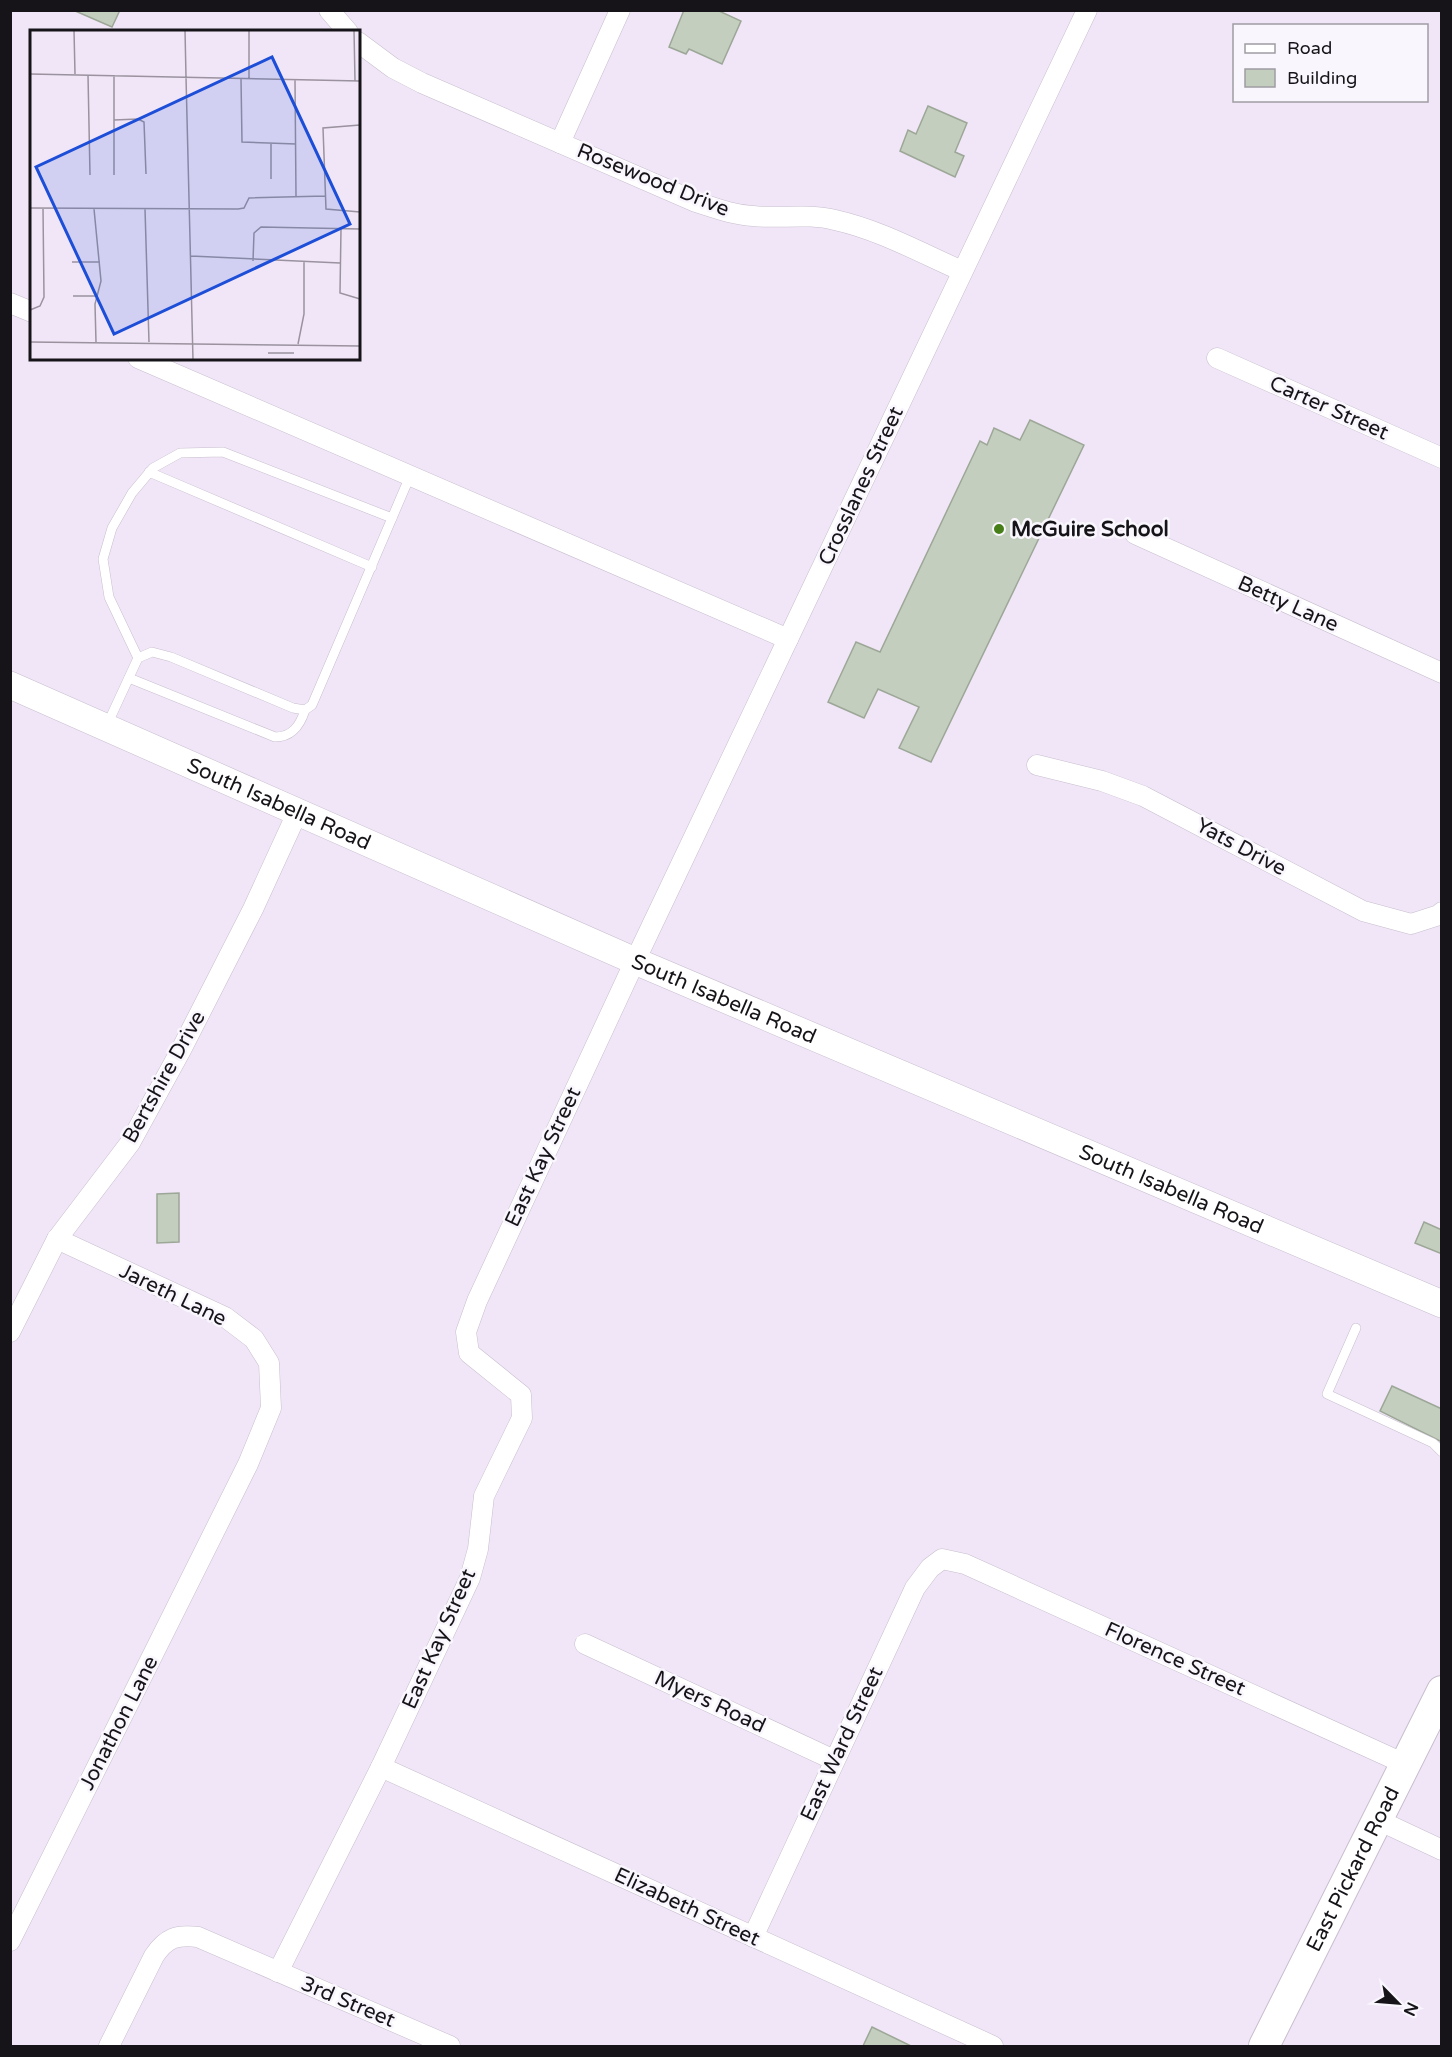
<svg xmlns="http://www.w3.org/2000/svg" width="1452" height="2057" font-family="'Varela Round',sans-serif">
  <style>
    .building { fill: #c3cebe; stroke: #9da798; stroke-width: 1.5 }
    .lines { fill: none; stroke-linecap: round; stroke-linejoin: round }
    .service-casing { stroke: #c8bece; stroke-width: 10 }
    .minor-casing { stroke: #c8bece; stroke-width: 21 }
    .secondary-casing { stroke: #c8bece; stroke-width: 28 }
    .primary-casing { stroke: #c8bece; stroke-width: 32 }
    .service { stroke: #fff; stroke-width: 9 }
    .minor { stroke: #fff; stroke-width: 20 }
    .secondary { stroke: #fff; stroke-width: 27 }
    .primary { stroke: #fff; stroke-width: 30 }
    .poi-dot { fill: #467f18; stroke: #faf6fd; stroke-width: 2 }
    .labels { text-anchor: middle; dominant-baseline: central; stroke-width: 5; stroke-linejoin: round; paint-order: stroke }
    .street-label { font-size: 21px; fill: #171419; stroke: #faf6fd }
    .poi-label { font-size: 21px; font-weight: bold; fill: #171419; stroke: #faf6fd; text-anchor: start }
    .inset-road { fill: none; stroke: #9a929e; stroke-width: 1.5 }
    .view { fill: #1d4ed8; fill-opacity: 0.15; stroke: #1d4ed8; stroke-width: 3 }
    .inset-edge { fill: none; stroke: #171419; stroke-width: 3 }
  </style>
  <rect width="100%" height="100%" fill="#f1e6f7"/>
  <g class="building">
    <polygon points="73,10 120,10 112,27"/>
    <polygon points="684,10 717,10 741,21 722,64 689,49 686,54 669,47"/>
    <polygon points="928,106 967,123 955,152 964,156 955,177 900,151 908,130 916,134"/>
    <polygon points="1030,420 1084,445 931,762 899,748 919,707 878,689 864,718 828,702 856,642 880,652 980,441 987,445 994,428 1020,440"/>
    <polygon points="179,1193 179,1242 157,1243 157,1194"/>
    <polygon points="1424,1222 1442,1230 1442,1254 1415,1243"/>
    <polygon points="1392,1386 1442,1409 1442,1442 1380,1411"/>
    <polygon points="872,2027 911,2046 863,2046"/>
  </g>
  <g class="lines">
    <defs>
      <g id="service">
        <polyline points="149,472 372,567"/>
        <polyline points="138,658 109,597 103,559 112,528 132,493 153,468 180,453 223,452 392,518"/>
        <path d="M129,678l146,59c17,0 25,-11 30,-27"/>
        <polyline points="107,725 138,658 152,652 171,657 293,708 305,710 312,705 410,476"/>
        <polyline points="1356,1328 1327,1394 1433,1443 1442,1452"/>
      </g>
      <g id="minor">
        <polyline points="329,10 348,32"/>
        <path d="M358,42l35,26 29,15 274,119c19,6 37,13 57,14 27,3 55,-3 82,4 45,10 86,33 127,51"/>
        <polyline points="560,143 620,10"/>
        <polyline points="10,303 32,312"/>
        <polyline points="138,358 788,639"/>
        <polyline points="1217,358 1442,458"/>
        <polyline points="1135,534 1442,673"/>
        <polyline points="1037,765 1102,781 1143,796 1363,911 1411,924 1439,915 1442,912"/>
        <polyline points="10,1332 57,1239 130,1143 181,1050 253,909 298,811"/>
        <polyline points="585,1644 834,1760"/>
        <polyline points="381,1767 993,2046"/>
        <polyline points="1378,1820 1442,1850"/>
        <polyline points="753,1937 915,1588 930,1568 942,1559 965,1564 1405,1764"/>
        <polyline points="10,1941 248,1464 271,1408 269,1363 254,1339 225,1317 57,1239"/>
        <polyline points="278,1972 381,1767 470,1578 478,1549 484,1496 522,1418 521,1395 469,1353 466,1332 477,1301 635,961 1087,10"/>
        <path d="M109,2046l45,-90c12,-18 23,-22 44,-19l252,109"/>
      </g>
      <g id="secondary">
        <path id="s1" d="M10,685l625,276 807,343"/>
      </g>
      <g id="primary">
        <path id="s2" d="M1264,2046l178,-355"/>
      </g>
    </defs>
    <use href="#service" class="service-casing"/>
    <use href="#minor" class="minor-casing"/>
    <use href="#secondary" class="secondary-casing"/>
    <use href="#primary" class="primary-casing"/>
    <use href="#service" class="service"/>
    <use href="#minor" class="minor"/>
    <use href="#secondary" class="secondary"/>
    <use href="#primary" class="primary"/>
  </g>
  <circle class="poi-dot" cx="999" cy="529" r="6"/>
  <g class="labels">
    <g class="street-label">
      <text transform="translate(653 180) rotate(22)">Rosewood Drive</text>
      <text transform="translate(1329 408) rotate(24)">Carter Street</text>
      <text transform="translate(861 486) rotate(-65)">Crosslanes Street</text>
      <text transform="translate(1288 604) rotate(24)">Betty Lane</text>
      <text stroke="none"><textPath href="#s1" startOffset="294">South Isabella Road</textPath></text>
      <text transform="translate(1241 847) rotate(28)">Yats Drive</text>
      <text stroke="none"><textPath href="#s1" startOffset="780">South Isabella Road</textPath></text>
      <text transform="translate(164 1077) rotate(-61)">Bertshire Drive</text>
      <text transform="translate(543 1157) rotate(-65)">East Kay Street</text>
      <text stroke="none"><textPath href="#s1" startOffset="1266">South Isabella Road</textPath></text>
      <text transform="translate(173 1295) rotate(26)">Jareth Lane</text>
      <text transform="translate(439 1639) rotate(-66)">East Kay Street</text>
      <text transform="translate(1175 1659) rotate(24)">Florence Street</text>
      <text transform="translate(710 1702) rotate(25)">Myers Road</text>
      <text transform="translate(119 1723) rotate(-63)">Jonathon Lane</text>
      <text transform="translate(842 1744) rotate(-65)">East Ward Street</text>
      <text stroke="none"><textPath href="#s2" startOffset="198">East Pickard Road</textPath></text>
      <text transform="translate(687 1907) rotate(25)">Elizabeth Street</text>
      <text transform="translate(348 2002) rotate(23)">3rd Street</text>
    </g>
    <g class="poi-label">
      <text x="1011" y="529">McGuire School</text>
    </g>
  </g>
  <g transform="translate(30 30)">
    <rect width="330" height="330" fill="#f1e6f7"/>
    <path class="inset-road" d="M44,0l1,44M155,0l1,47M324,0l1,51M0,44l330,7M58,45l2,100M84,45v100M156,47l7,283M219,48v-48M211,49l1,63 54,2M265,50l1,116M84,90l24,-1 6,3 2,52M330,95l-37,3 3,81 34,3M241,149v-35M0,178l208,1 6,-1 5,-10 76,-2M64,179l7,72 -6,23 1,38M115,179l4,133M311,199l-1,64 20,6M161,226l149,7M223,231l1,-28 7,-6 99,2M42,232h28M43,266h24M0,280l10,-4 4,-9 -1,-89M0,312l330,4M268,314l6,-30v-52M238,323h26"/>
    <path class="view" d="M242,27l78,167 -236,110 -78,-167z"/>
    <rect width="330" height="330" class="inset-edge"/>
  </g>
  <rect width="1452" height="2057" fill="none" stroke="#171419" stroke-width="24"/>
  <rect x="1233" y="24" width="195" height="78" fill="#faf6fd" stroke="#9f9ca2" stroke-width="1.5"/>
  <rect x="1245" y="44" width="30" height="9" fill="#ffffff" stroke="#9f9ca2" stroke-width="1.5"/>
  <text x="1287" y="54" font-size="18" fill="#171419">Road</text>
  <rect x="1245" y="69" width="30" height="18" fill="#c3cebe" stroke="#9f9ca2" stroke-width="1.5"/>
  <text x="1287" y="84" font-size="18" fill="#171419">Building</text>
  <g transform="translate(1398 2003) rotate(115)" stroke="#faf6fd" stroke-width="4.5" paint-order="stroke">
  <path d="M0-4.5L10 22L0 15L-10 22Z" fill="#171419"/>
  <text y="-9" font-size="16" font-weight="bold" text-anchor="middle" fill="#171419">N</text>
  </g>
</svg>
